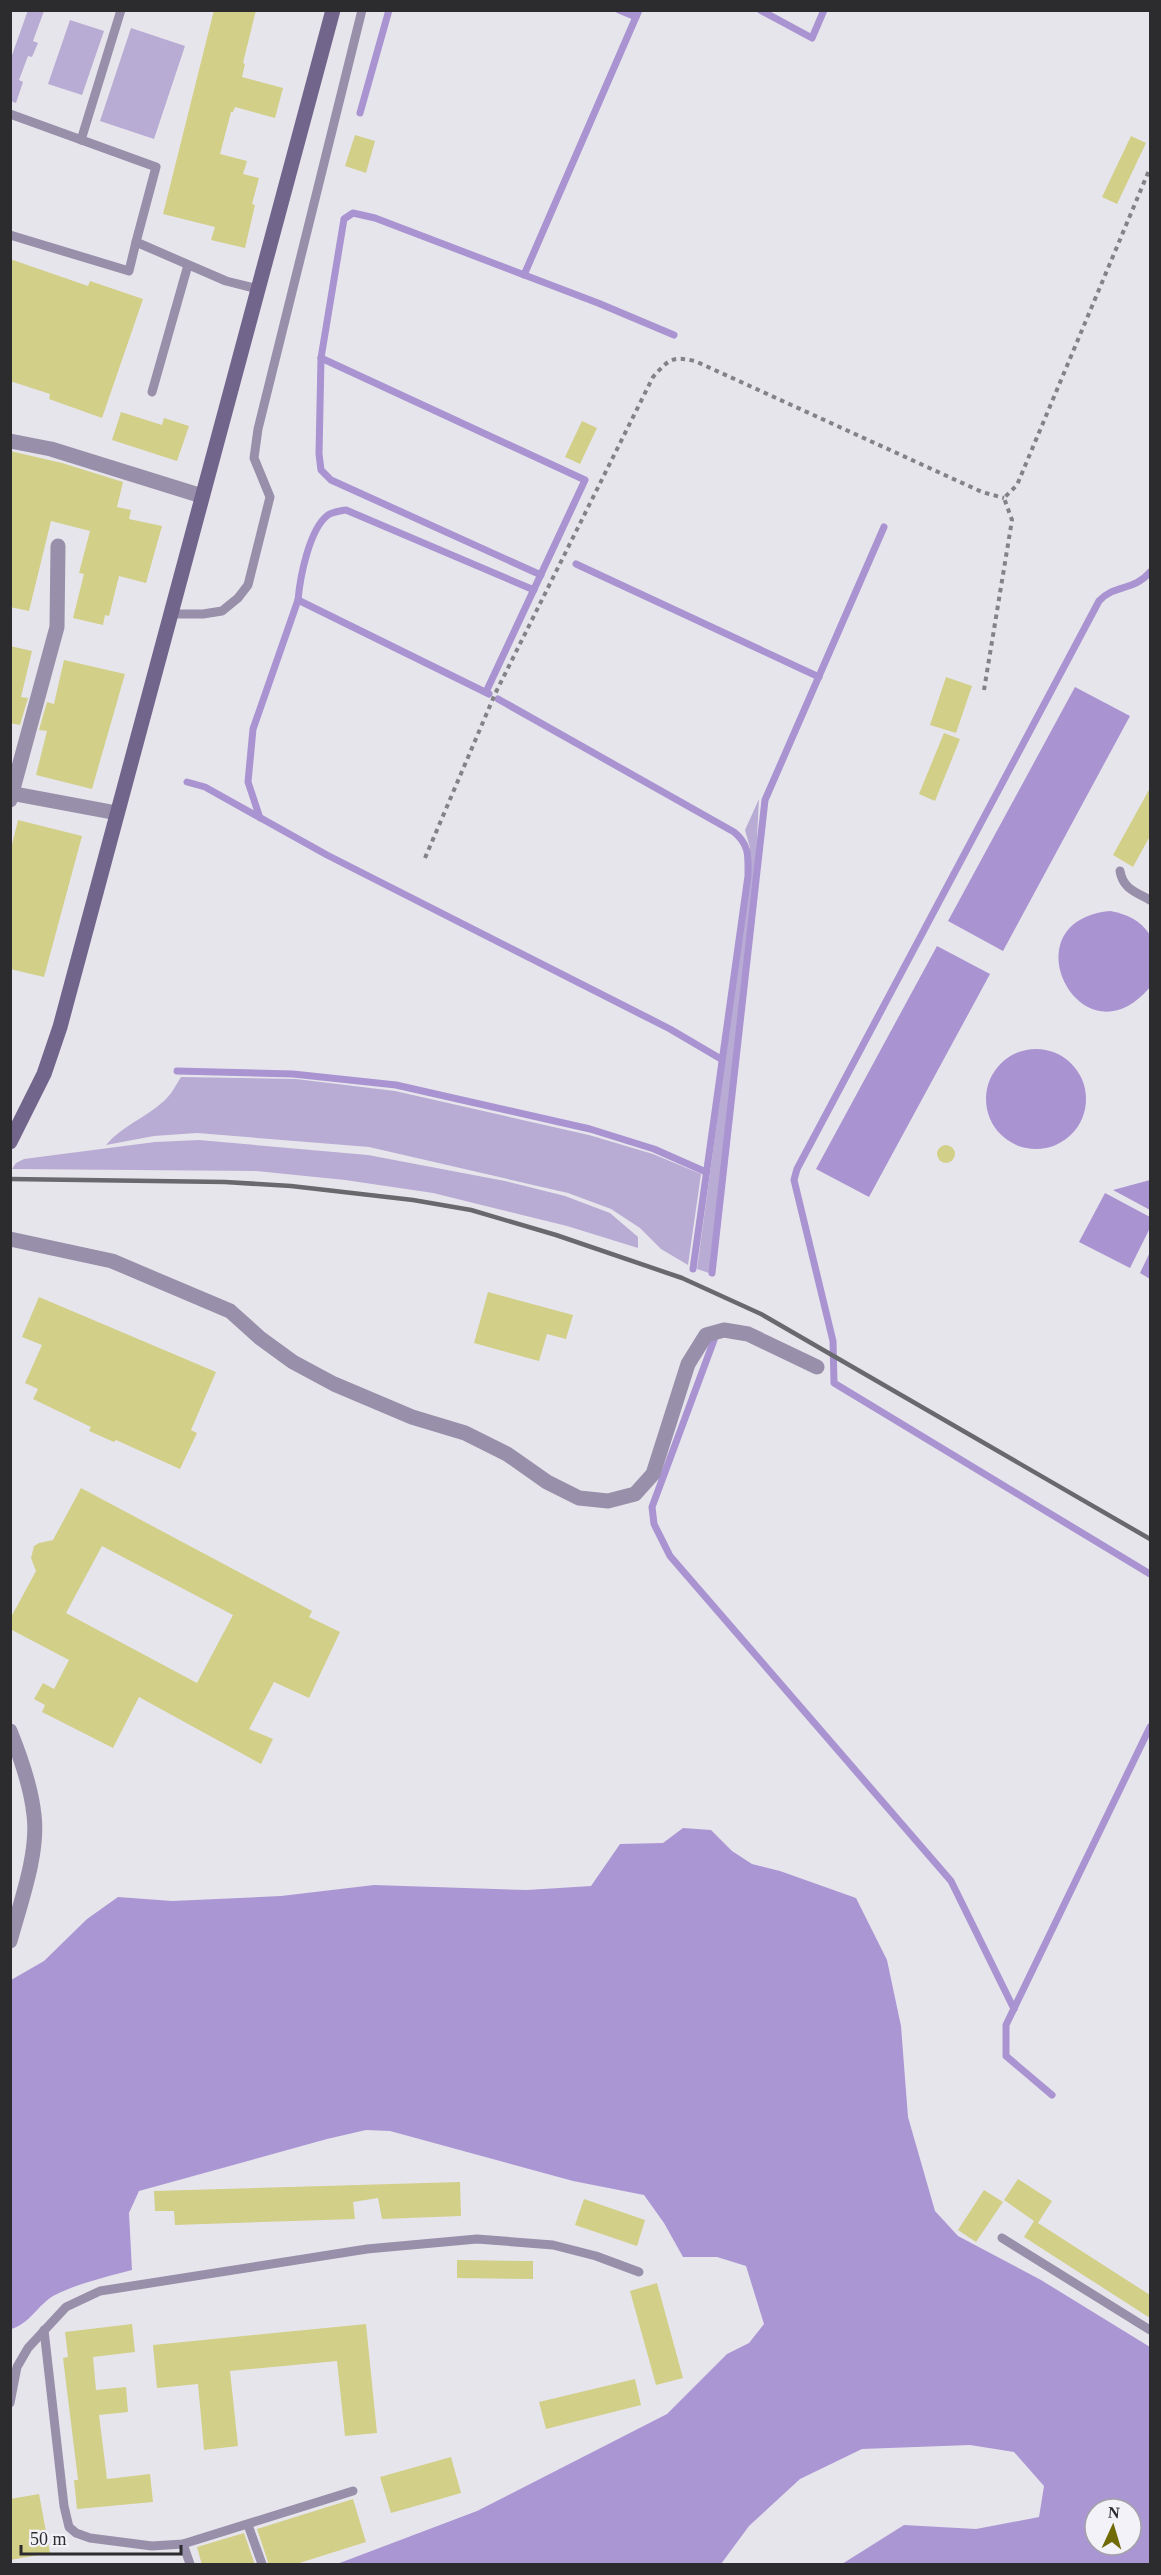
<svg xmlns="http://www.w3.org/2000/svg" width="1161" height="2575" font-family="Georgia,serif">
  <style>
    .green { fill: #b9acd4 }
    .forest { fill: #ab96d4; fill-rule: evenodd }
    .water { fill: #a993d1 }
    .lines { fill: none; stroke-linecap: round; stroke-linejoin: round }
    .stream { stroke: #a993d1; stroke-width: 7 }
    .building { fill: #d2cf88; fill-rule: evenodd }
    .path { stroke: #838287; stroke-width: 4; stroke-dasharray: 4.5 4.5; stroke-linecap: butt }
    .lane { stroke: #988faa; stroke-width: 9 }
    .street { stroke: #988faa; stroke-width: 15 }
    .secondary { stroke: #72658c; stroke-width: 15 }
    .rail { stroke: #69686c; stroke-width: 4.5 }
  </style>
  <rect width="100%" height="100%" fill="#e7e5ec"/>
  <g class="green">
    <polygon points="28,10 44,11 33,41 38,43 32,57 28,56 19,80 23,82 16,103 11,101 11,58"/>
    <polygon points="70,20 104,31 82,95 48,84"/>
    <polygon points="131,28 185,46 154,139 100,121"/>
    <polygon points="759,799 755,879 709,1273 697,1269 750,877 750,848 745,830"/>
    <path d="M181,1077l115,2 99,12 194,44 64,19 48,20 -13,91 -27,-16 -21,-21 -29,-19 -43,-16 -199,-46 -172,-14 -43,3 -48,9c16,-19 39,-27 58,-44 7,-6 12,-16 17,-24z"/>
    <polygon points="199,1140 368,1155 505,1181 565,1196 610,1213 638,1237 638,1248 567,1226 433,1193 345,1180 256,1171 12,1169 16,1163 24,1159 155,1142"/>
  </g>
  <path class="forest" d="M683,1828l28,2 21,21 20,13 28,7 76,27 31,62 14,66 7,91 27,94 23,25 83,44 109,67v217h-308l62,-39 72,4 63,-12 5,-31 -30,-34 -44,-7 -108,4 -62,30 -51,47 -28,38h-384l140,-53 190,-97 60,-60 22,-11 15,-19 -18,-58 -29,-9h-34l-19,-34 -20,-28 -71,-14 -183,-50 -24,-1 -39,9 -188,52 -10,22 3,57c-26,7 -53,13 -77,25 -17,9 -25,29 -44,34v-349l33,-19 43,-42 31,-22 54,4 109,-5 93,-11 153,5 64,-4 29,-42 43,-1zM1095,2509h36v36h-36z"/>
  <g class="water">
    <polygon points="1075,687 1130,716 1003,951 948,921"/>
    <path d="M1110,911c17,3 30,9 40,24v52c-68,82 -145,-66 -40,-76z"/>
    <polygon points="937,946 990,974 869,1197 816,1169"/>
    <circle cx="1036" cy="1099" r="50"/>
    <polygon points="1150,1180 1150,1210 1113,1190"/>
    <polygon points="1105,1193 1150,1217 1150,1228 1130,1268 1079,1242"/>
    <polygon points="1150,1252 1150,1279 1140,1273"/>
  </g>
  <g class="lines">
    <g class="stream">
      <polyline points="619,10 636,17"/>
      <polyline points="760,10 812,38 824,10"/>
      <polyline points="360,113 389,10"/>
      <polyline points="524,275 639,10"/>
      <polyline points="321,358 585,480 486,692"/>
      <polyline points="576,564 819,677"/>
      <path d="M1150,572c-17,20 -34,11 -51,29l-302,568 -3,11 39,161 1,42 316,191"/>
      <polyline points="541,575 331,480 321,470 319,454 321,358 344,219 353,213 375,218 598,303 674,335"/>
      <polyline points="298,600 489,694"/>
      <path d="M498,699l236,133c16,13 14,25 14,44l-55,393"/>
      <polyline points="187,782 205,787 327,855 670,1029 721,1059"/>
      <path d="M260,818l-12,-36 5,-53 45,-129c2,-22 11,-71 30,-85 4,-3 12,-4 18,-5l188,80"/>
      <polyline points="177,1071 293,1074 396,1085 590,1129 654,1149 706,1172"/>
      <polyline points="712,1273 765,800 884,527"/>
      <polyline points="714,1340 652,1507 654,1524 670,1556 951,1881 1014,2009"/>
      <polyline points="1052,2095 1006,2056 1006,2025 1150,1727"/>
    </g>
  </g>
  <g class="building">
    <polygon points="214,10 256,10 243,63 245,64 242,77 283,88 275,118 235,107 233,112 231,112 220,154 247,161 243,174 259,178 252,204 255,205 245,248 211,240 215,227 163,214"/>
    <polygon points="355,135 375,141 366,173 345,166"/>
    <polygon points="1131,136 1146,143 1117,204 1102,197"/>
    <polygon points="10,259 88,286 90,281 143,299 102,418 49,399 50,394 10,381"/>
    <polygon points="121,412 162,425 164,418 189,426 177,461 112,440"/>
    <polygon points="582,421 597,428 580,464 565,457"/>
    <polygon points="10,451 62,463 123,482 117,507 131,510 129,519 162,526 146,583 119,576 109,616 105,615 103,625 73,618 84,574 79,573 90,531 51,521 29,611 10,607"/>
    <polygon points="10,646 32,651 21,697 28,698 20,725 10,723"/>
    <polygon points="64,660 125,674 92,789 36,775 47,731 39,730 47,702 54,704"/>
    <polygon points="946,677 972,686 956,733 930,725"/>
    <polygon points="944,733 960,739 935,801 919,794"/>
    <polygon points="1150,788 1150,836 1133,867 1113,855"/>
    <polygon points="18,820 82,836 44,977 10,969 10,853"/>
    <circle cx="946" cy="1154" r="9"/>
    <polygon points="488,1292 573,1315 566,1339 547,1334 539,1361 474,1343"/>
    <polygon points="39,1297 216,1372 191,1430 197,1433 180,1469 116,1440 114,1442 89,1431 91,1427 33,1399 38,1389 25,1383 42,1345 22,1337"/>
    <path d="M81,1488l231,123 -3,6 31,15 -31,66 -35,-16 -25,47 24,10 -12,25 -122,-67 -26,51 -71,-36 3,-7 -11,-6 9,-16 11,6 15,-29 -59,-31v-10l26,-48 -5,-13 3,-12 5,-3 14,-3zM102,1546l131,69 -36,68 -131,-70z"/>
    <polygon points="1018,2179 1052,2201 1038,2223 1150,2295 1150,2318 1024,2237 1034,2221 1004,2200"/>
    <polygon points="460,2182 461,2216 382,2219 378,2198 353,2202 355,2219 175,2225 174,2211 155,2211 154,2191"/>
    <polygon points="984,2190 1003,2202 976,2242 958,2230"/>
    <polygon points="584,2199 645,2220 637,2246 575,2225"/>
    <polygon points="457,2260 533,2261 533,2279 457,2278"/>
    <polygon points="657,2283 683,2378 656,2385 630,2291"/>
    <polygon points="132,2324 135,2352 93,2357 96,2390 126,2387 128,2412 99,2415 107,2479 150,2474 153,2502 77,2509 74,2480 78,2480 63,2358 68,2357 65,2332"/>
    <polygon points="366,2324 377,2433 345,2436 337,2361 230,2371 238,2446 204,2450 198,2384 157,2388 153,2345"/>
    <polygon points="635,2379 641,2405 546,2429 539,2402"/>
    <polygon points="451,2457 461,2493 391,2513 380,2477"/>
    <polygon points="39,2494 50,2553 10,2560 10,2499"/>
    <polygon points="353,2499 366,2542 293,2565 269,2565 257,2529"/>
    <polygon points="244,2533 255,2565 202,2565 197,2547"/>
  </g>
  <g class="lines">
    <g class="path">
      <polyline points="984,690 1012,520 1004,498 1017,485 1150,168"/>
      <path d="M425,858l70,-164 158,-317c16,-18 19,-21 42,-16l287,131 22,6"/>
    </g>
    <g class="lane">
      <polyline points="10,114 156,167 136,242 226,281 258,289"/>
      <polyline points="81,140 121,10"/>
      <polyline points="10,235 129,271 136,242"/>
      <polyline points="152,392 188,265"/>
      <polyline points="170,614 203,614 222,611 238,598 248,585 270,497 254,458 258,429 362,10"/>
      <path d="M1120,871c3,18 16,21 30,29"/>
      <polyline points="1002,2238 1150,2330"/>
      <polyline points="44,2330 64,2506 69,2527 76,2533 90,2538 152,2546 183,2544 353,2491"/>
      <polyline points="10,2403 17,2367 28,2348 66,2307 100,2291 367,2249 477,2239 553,2245 596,2256 639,2272"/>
      <polyline points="248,2525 262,2564"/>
      <polyline points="183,2544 190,2564"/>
    </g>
    <g class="street">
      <polyline points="10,441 51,449 202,496"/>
      <polyline points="10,793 117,813"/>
      <polyline points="10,800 57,627 58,546"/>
      <polyline points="10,1239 112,1261 230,1311 260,1338 293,1362 334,1384 412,1417 465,1433 507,1454 547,1482 579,1498 608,1501 635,1494 653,1474 688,1364 706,1335 724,1330 748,1334 817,1367"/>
      <path d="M10,1731c11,27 21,55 24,84 5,38 -14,89 -24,126"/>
    </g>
    <polyline class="secondary" points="10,1142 44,1074 60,1027 333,10"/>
    <polyline class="rail" points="10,1179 225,1182 291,1186 413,1200 471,1210 556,1235 682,1278 761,1314 1150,1539"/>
  </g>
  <rect width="1161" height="2575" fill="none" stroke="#2c2b2e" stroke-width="24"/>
  <g transform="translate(1113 2527) rotate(4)"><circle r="28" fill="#f4f2f9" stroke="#a4a2a8" stroke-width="1.5"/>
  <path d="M0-4.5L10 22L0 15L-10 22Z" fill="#716b07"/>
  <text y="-9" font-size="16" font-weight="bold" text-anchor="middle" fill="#2c2b2e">N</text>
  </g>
  <path d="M21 2545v9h160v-9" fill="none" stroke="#2c2b2e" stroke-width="3"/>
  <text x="30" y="2545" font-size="18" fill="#2c2b2e" stroke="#f4f2f9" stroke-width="4.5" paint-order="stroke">50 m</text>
</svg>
